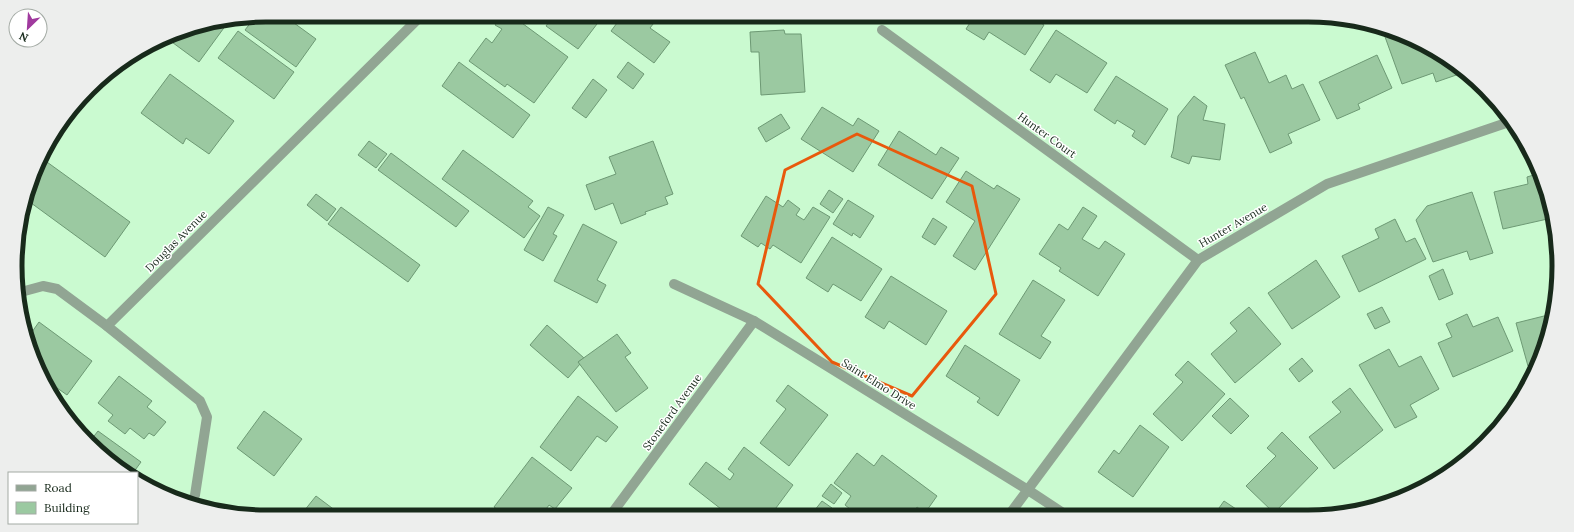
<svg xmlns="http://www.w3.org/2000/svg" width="1574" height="532" font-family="Lora,serif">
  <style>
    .building { fill: #9bc9a1; stroke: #6d9974 }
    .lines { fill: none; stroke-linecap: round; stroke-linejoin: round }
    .minor { stroke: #91a593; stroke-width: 10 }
    .marked { fill: none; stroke: #e8590c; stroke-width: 3; stroke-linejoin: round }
    .labels { text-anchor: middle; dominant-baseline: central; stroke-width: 3; stroke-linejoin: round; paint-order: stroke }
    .street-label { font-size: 11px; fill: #182a1b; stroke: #fff }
    .rim { fill: none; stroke: #182a1b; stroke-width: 5 }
  </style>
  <rect width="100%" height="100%" fill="#cafad0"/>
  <g class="building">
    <polygon points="266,15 283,15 316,39 296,67 245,30 255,17"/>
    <polygon points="502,15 511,15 568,57 534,103 507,84 505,87 469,61 486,38 492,43 502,29 495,25"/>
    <polygon points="554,15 585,15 597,24 578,49 546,26"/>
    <polygon points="623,15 660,15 650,28 670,42 654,63 611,31"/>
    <polygon points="789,15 802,15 795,21"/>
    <polygon points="975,15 1028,15 1044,25 1025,55 989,32 984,40 966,29"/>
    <polygon points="224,23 226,25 199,62 165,37 170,34"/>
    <polygon points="784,30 785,34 801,34 805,92 761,95 759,52 751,52 750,32"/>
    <polygon points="1056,30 1107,63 1087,93 1056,74 1050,83 1030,70"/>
    <polygon points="238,31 294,72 274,99 218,58"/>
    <polygon points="1390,32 1461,67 1465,72 1436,82 1433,73 1402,84 1384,34"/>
    <polygon points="1255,52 1269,83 1286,75 1292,89 1303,84 1320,120 1288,134 1292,143 1270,153 1244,97 1241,99 1225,65"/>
    <polygon points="1377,55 1392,88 1358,104 1360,109 1337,119 1319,82"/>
    <polygon points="459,62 530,115 513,138 442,86"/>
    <polygon points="628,62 644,74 633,89 617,77"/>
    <polygon points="170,74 234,121 209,154 186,138 183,144 141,113"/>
    <polygon points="1116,76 1168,109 1145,145 1132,136 1135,131 1117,120 1115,124 1094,110"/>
    <polygon points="593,79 607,90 586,118 572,108"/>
    <polygon points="1194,96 1207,106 1203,120 1225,124 1220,160 1192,156 1189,164 1171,157 1173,151 1178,116"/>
    <polygon points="822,107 853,126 858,118 879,131 853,172 801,139"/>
    <polygon points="781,114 790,128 766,142 758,128"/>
    <polygon points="899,131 936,155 941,147 959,158 932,199 878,165"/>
    <polygon points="369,141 387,154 376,168 358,155"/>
    <polygon points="653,141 673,194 665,197 668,204 645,212 646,214 621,224 613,203 595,210 586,185 616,174 609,157"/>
    <polygon points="463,150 533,201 528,207 540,216 524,238 442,179"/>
    <polygon points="391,153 469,211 456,227 378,170"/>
    <polygon points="40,157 130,222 105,257 27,200"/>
    <polygon points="966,171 994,189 997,185 1020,199 975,270 953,256 975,221 946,202"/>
    <polygon points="1537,174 1552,218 1503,229 1494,192 1528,184 1527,177"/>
    <polygon points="829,190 843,199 833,213 820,204"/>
    <polygon points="1472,192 1493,253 1470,260 1467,251 1433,262 1416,220 1427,206"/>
    <polygon points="316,194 336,209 327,221 307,205"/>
    <polygon points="766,196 783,207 788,200 800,209 796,215 804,220 813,207 830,217 801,263 773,245 770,249 761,243 758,247 741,236"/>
    <polygon points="848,200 874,216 860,238 853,233 852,236 833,224"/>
    <polygon points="341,207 420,265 408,282 328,224"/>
    <polygon points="548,207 564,215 553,234 557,236 543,261 524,250"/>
    <polygon points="1083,207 1097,216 1082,239 1099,249 1105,241 1125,254 1098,296 1059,271 1061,268 1039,254 1059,224 1068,230"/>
    <polygon points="933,218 947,227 935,245 922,237"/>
    <polygon points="1395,219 1406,242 1415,238 1426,259 1359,292 1342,256 1379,238 1375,229"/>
    <polygon points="583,224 617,242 597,280 606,285 597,303 554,281"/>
    <polygon points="832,237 882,269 861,301 833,284 828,292 806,278"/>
    <polygon points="1316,260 1340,297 1292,329 1268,293"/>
    <polygon points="1443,269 1453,294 1439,300 1429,276"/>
    <polygon points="891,276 947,311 926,345 889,321 884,329 865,317"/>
    <polygon points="1033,280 1065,300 1041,336 1051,342 1040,359 999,334"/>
    <polygon points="1249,307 1281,344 1235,383 1211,354 1237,331 1230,323"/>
    <polygon points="1382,307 1390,322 1375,329 1367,314"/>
    <polygon points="1467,314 1473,327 1498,317 1513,351 1453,377 1438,343 1452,337 1446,324"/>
    <polygon points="1552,314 1551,331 1537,364 1528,366 1516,323"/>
    <polygon points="39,322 92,361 67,395 46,380 27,339"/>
    <polygon points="547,325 584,358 578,362 580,364 568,378 530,345"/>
    <polygon points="617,334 631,353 625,357 648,388 616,412 578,362"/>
    <polygon points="965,345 1020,380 998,416 977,402 980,398 946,376"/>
    <polygon points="1389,349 1399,367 1421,356 1439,389 1410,405 1417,417 1395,428 1359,365"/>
    <polygon points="1302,358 1313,371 1299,382 1289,369"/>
    <polygon points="1188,361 1225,394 1182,441 1153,414 1183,382 1175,375"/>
    <polygon points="119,376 152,401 147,407 166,422 154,436 149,433 144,439 130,428 125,434 108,421 113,415 98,403"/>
    <polygon points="788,385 828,415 789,466 760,443 786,409 776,401"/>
    <polygon points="1350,388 1383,430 1334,469 1309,437 1341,412 1332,402"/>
    <polygon points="578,396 618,427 606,442 597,436 571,471 540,447"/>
    <polygon points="1230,398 1249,416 1231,434 1212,416"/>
    <polygon points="264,411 302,439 274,476 237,448"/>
    <polygon points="1140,425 1169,447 1133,497 1098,472 1114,450 1119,454"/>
    <polygon points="98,431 141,462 133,473 125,473 91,440"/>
    <polygon points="1282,432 1318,468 1274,513 1246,486 1276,456 1267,448"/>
    <polygon points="744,447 793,485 770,516 730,516 689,484 706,462 730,480 734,474 728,469"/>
    <polygon points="857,453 874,466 882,455 937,496 925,513 917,507 911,516 859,516 845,505 851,496 834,483"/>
    <polygon points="532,457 572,488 555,509 549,505 544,512 540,510 535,516 507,517 494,507"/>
    <polygon points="831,484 842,493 834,504 822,496"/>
    <polygon points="316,496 344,517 301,517 300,516"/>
    <polygon points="822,501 832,508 826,516 820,516 814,511"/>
    <polygon points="1224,501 1245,515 1214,515"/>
    <polygon points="697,509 706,516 692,516"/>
  </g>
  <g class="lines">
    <g class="minor">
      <polyline points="882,30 1198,260"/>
      <polyline points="674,284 754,321 1028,490 1066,515"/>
      <polyline points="21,292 43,286 57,289 107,326 200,401 207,417 195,495 191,504"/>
      <polyline points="107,326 422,15"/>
      <polyline points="1403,496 1445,474"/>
      <polyline points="1009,515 1198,260 1327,184 1509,122"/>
      <polyline points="610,516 754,321"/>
    </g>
  </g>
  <path class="marked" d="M857,134l115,52 24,108 -84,102 -80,-34 -74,-78 27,-114z"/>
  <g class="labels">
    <g class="street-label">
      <text transform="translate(1047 135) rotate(36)">Hunter Court</text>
      <text transform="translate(1233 225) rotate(-30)">Hunter Avenue</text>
      <text transform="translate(176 241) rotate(-45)">Douglas Avenue</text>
      <text transform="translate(879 384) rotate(32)">Saint Elmo Drive</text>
      <text transform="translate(672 412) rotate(-54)">Stoneford Avenue</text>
    </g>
  </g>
  <path d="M0 0H1574V532H0ZM266 22H1308A244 244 0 0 1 1552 266V266A244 244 0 0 1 1308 510H266A244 244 0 0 1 22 266V266A244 244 0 0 1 266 22Z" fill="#edeeed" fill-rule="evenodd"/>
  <path class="rim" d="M266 22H1308A244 244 0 0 1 1552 266V266A244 244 0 0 1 1308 510H266A244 244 0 0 1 22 266V266A244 244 0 0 1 266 22Z"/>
  <rect x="8" y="472" width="130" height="52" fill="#ffffff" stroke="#a3aaa4"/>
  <rect x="16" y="485" width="20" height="6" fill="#91a593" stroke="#a3aaa4"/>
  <text x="44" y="492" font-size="12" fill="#182a1b">Road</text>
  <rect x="16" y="502" width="20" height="12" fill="#9bc9a1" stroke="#a3aaa4"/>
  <text x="44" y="512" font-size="12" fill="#182a1b">Building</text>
  <g transform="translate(28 28) rotate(205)"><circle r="19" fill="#ffffff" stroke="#a3aaa4"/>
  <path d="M0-3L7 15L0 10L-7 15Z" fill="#a03a9e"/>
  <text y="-6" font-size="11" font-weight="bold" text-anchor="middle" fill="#182a1b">N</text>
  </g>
</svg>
